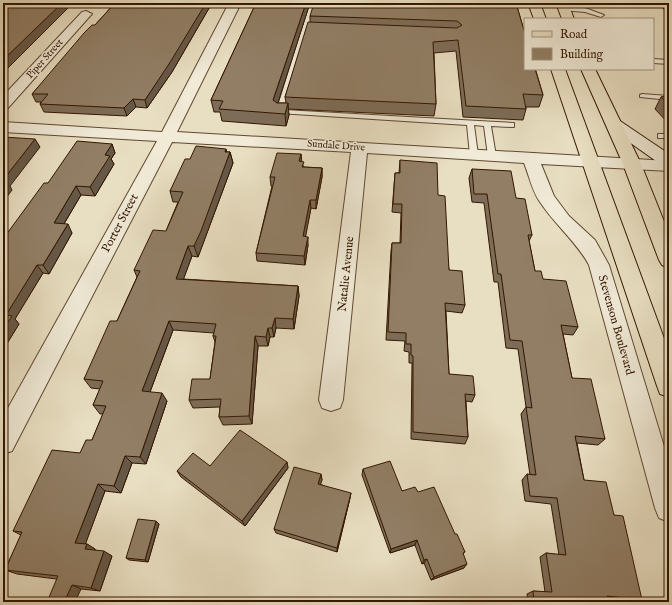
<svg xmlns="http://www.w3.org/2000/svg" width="672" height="605" font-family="'IM FELL English',serif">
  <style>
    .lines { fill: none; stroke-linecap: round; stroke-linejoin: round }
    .lane-casing { stroke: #604831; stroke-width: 2 }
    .street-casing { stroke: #604831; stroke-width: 2 }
    .secondary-casing { stroke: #331601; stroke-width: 2 }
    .primary-casing { stroke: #331601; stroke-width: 2 }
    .lane { fill: #f0ead7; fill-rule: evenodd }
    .street { fill: #f0ead7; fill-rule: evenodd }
    .secondary { fill: #f0ead7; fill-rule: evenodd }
    .primary { fill: #e8dec1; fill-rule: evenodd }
    .wall { fill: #7d6c57; stroke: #331601 }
    .shaded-wall { fill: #665847; stroke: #331601 }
    .building { fill: #917e65; stroke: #331601 }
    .labels { text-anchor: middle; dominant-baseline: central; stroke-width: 3; stroke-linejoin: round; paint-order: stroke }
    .far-street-label { font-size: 10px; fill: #331601; stroke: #f0ead7 }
    .street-label { font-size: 12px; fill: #331601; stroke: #f0ead7 }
  </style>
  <rect width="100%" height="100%" fill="#e8dec1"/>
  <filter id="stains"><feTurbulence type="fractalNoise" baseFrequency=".005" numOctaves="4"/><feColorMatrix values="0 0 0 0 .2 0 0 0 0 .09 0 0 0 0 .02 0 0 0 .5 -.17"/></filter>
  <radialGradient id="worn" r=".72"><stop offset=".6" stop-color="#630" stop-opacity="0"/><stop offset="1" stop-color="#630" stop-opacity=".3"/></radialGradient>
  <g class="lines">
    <defs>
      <g id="lane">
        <polygon points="310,3 316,3 284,110 514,123 514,127 511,127 491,126 496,156 495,158 489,158 488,156 484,126 474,125 478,155 474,157 470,155 467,125 278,113 276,112"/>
        <polygon points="659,3 665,3 669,8 669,14"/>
        <polygon points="564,7 585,8 604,15 601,17 585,12 562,10 561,9"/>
        <polygon points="653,59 669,60 669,64 653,63"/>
        <polygon points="642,94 669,96 669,100 640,97 640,95"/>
        <rect x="658" y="134" width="11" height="4"/>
      </g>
      <g id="street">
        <path d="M229,3h12l-64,129 492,29v10l-128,-7 13,32 15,20 26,24 14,25 60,198v59l-10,-4 -4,-10 -66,-243c-13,-24 -34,-40 -49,-63 -8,-11 -11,-27 -16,-39l-157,-10 -24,247 -3,8 -9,3 -9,-3 -3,-8 32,-248 -179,-10 -160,309 -9,3v-37l154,-276 -154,-9v-10l159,10z"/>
        <polygon points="86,11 92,14 90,16 8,108 3,109 3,96 82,12"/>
      </g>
      <polygon id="secondary" points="614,119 620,121 669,154 669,167 663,166 608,127 606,124 608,121"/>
      <g id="primary">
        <polygon points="528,3 540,3 546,19 534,19"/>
        <polygon points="556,3 568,3 574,19 562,19"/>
        <polygon points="551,69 565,69 669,352 669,397 660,394 657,386"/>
        <polygon points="581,69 595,69 641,164 669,234 669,268 662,265 659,260 623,164"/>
      </g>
    </defs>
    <use href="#lane" class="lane-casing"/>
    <use href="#street" class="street-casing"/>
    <use href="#secondary" class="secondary-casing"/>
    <use href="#primary" class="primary-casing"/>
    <use href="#lane" class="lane"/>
    <use href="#street" class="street"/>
    <use href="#secondary" class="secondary"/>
    <use href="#primary" class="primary"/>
  </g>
  <g class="wall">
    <polygon points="115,3 212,3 172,72 147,108 136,107 127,116 44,112 40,104 41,102 36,102 32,94 95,25"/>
    <polygon points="256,3 310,3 277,103 286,103 285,97 310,23 310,16 516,3 543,95 539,107 526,107 526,109 523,120 463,117 456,51 434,53 436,104 434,116 288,109 289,115 286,126 222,121 220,112 214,112 211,100"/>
    <polygon points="669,96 669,124 655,109 661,97"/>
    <polygon points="112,144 115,153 111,159 114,164 95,196 81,195 64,224 72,233 49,274 43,273 15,319 19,324 3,350 3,239 48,183"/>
    <polygon points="227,152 230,152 233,163 204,241 198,257 192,256 183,279 298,286 299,296 294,329 276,328 274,337 270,337 268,346 258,346 252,424 223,425 219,417 220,407 193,408 189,400 210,379 215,342 213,336 214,333 173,330 150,392 167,401 146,464 132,463 121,493 105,491 85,544 87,544 95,549 95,550 112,556 100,591 81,589 56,579 17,574 5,570 21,535 13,531 80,453 92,440 103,414 100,414 93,405 100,389 91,388 84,379 117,321 137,277 134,270 166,231 178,202 173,202 170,191 190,159"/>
    <polygon points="301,154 301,162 304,167 322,168 322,177 316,209 311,208 305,237 308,245 305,265 257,261 256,253 272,186 271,186 270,177"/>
    <polygon points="400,160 438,195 449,270 465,305 462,313 446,311 449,374 475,395 472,402 466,401 468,437 465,444 411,439 412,363 409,363 409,352 404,351 405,341 386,340 391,251 392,243 400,243 401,213 392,212 395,173 399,173"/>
    <polygon points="472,169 516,198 532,235 529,241 535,271 578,327 573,335 563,334 572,378 605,439 598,445 577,443 584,480 614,515 642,600 634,602 608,600 608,602 528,602 527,594 533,591 545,592 540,557 546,553 559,555 551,504 525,501 522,480 527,474 530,475 521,414 526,407 518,349 506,348 498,282 494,282 484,203 472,202 469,178"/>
    <polygon points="287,462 288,468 245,526 181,477 177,471 210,466"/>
    <polygon points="363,469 402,491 418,492 455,534 465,552 463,554 464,568 431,580 424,563 422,564 415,545 390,553 362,475"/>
    <polygon points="321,474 322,480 320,484 350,498 337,552 276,533 274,529"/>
    <polygon points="156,521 159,524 148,562 129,560 126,558"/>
  </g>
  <g class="shaded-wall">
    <polygon points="62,3 73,3 3,73 3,60"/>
    <polygon points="206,3 212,3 172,72 147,108 145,100"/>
    <polygon points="306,3 310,3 275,112 273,100"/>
    <polygon points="133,99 136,107 127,116 124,108"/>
    <polygon points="288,103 289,115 286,126 285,114"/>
    <polygon points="35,139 40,147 10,186 12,190 3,202 3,180"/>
    <polygon points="112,144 115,153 111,159 114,164 95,196 90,187 105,155"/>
    <polygon points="226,149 228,158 230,152 233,163 204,241 198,257 194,246"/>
    <polygon points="301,154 302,163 299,161"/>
    <polygon points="322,168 322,177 316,209 316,200"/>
    <polygon points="76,186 81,195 59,232 54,223"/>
    <polygon points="310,200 311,208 304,245 303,236"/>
    <polygon points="68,224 72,233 49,274 43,265"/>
    <polygon points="308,237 308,245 305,265 304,256"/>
    <polygon points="188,246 192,256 180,289 176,279"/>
    <polygon points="37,265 43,273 15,319 19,324 3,350 3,330 6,315"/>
    <polygon points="298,286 299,296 294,329 293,319"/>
    <polygon points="275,318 276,328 274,337 272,328"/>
    <polygon points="169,321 173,330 147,400 142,391"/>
    <polygon points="268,328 270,337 268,346 266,337"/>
    <polygon points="255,336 258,346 252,424 249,416"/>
    <polygon points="162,393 167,401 146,464 140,457"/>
    <polygon points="125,456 132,463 121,493 114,486"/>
    <polygon points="287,462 288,468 245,526 242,521"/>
    <polygon points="321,474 322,480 319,489 318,484"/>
    <polygon points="98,484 105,491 84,548 75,543"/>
    <polygon points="351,493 350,498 337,552 337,548"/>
    <polygon points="156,521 159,524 148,562 145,560"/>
    <polygon points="417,540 415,545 390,553 391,549"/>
    <polygon points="87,544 95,549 94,554 85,549"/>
    <polygon points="104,551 112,556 100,591 91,588"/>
    <polygon points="427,559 424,563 422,564 424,560"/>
    <polygon points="467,564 464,568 431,580 434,577"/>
    <polygon points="72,585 81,589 75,602 64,602"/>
  </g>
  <g class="building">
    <polygon points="3,3 62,3 3,60"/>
    <polygon points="115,3 206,3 169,64 145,100 133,99 124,108 40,104 48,94 32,94 84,33 92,25 95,25"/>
    <polygon points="256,3 306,3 273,100 277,103 288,103 285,114 219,109 223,101 211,100"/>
    <polygon points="314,3 516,3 525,34 525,69 535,69 543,95 523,94 526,109 466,106 458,40 433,42 436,104 285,97 308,22 457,28 462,25 457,21 310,16"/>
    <polygon points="669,96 669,105 661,97"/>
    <polygon points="3,137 35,139 3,180"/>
    <polygon points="77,141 112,144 105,155 110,156 90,187 76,186 54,223 68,224 43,265 37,265 6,315 12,316 3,330 3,239 44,183 48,183"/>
    <polygon points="196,146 226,149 225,152 230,152 201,231 194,246 188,246 176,279 298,286 293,319 275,318 272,328 268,328 266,337 255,336 249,416 219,417 221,399 189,400 192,379 210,379 216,336 213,336 216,324 169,321 142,391 162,393 140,457 125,456 114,486 98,484 75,543 87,544 85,549 104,551 91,588 72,585 64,602 47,602 58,576 5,570 22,532 13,531 52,450 80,453 86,440 92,440 106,406 93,405 103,381 84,379 110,321 117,321 140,271 134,270 153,230 166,231 183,192 170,191 185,159 190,159"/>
    <polygon points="277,153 301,154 299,161 304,162 302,167 322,168 316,200 310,200 303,236 308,237 304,256 256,253 275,177 270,177"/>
    <polygon points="400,160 437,163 438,195 445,196 449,270 462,271 465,305 445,303 449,374 473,376 475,395 465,394 468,437 413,432 413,356 411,355 411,344 406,344 406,333 388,332 392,243 401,243 402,204 393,204 395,173 400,173"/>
    <polygon points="472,169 511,171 516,198 525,199 532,235 528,235 535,271 541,271 543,279 566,281 578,327 561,325 572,378 591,379 605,439 575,436 584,480 606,482 614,515 623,516 642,600 607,596 608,602 534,602 533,591 552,592 546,553 566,555 557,498 530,496 527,474 536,475 526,407 532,408 522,341 510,340 501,274 498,274 487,194 474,194"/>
    <polygon points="3,181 7,181 3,186"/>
    <polygon points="240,430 287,462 242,521 177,471 193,453 210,466"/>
    <polygon points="390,461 402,491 415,487 418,492 434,487 455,534 457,534 465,552 463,553 467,564 434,577 427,559 424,560 417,540 391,549 363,469"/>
    <polygon points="294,467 321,474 318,484 351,493 337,548 274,529"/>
    <polygon points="138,519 156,521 145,560 126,558"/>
  </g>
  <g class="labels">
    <g class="far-street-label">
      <text transform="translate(45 59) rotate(-48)">Piper Street</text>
      <text transform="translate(336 146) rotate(4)">Sundale Drive</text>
    </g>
    <g class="street-label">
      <text transform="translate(120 223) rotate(-62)">Porter Street</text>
      <text transform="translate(346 274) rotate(-84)">Natalie Avenue</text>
      <text transform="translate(616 325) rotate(74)">Stevenson Boulevard</text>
    </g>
  </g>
  <rect width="672" height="605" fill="none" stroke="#e8dec1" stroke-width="16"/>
  <rect x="4" y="4" width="664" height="597" fill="none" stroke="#331601" stroke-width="2"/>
  <rect x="8" y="8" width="656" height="589" fill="none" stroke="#331601"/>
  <rect x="524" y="18" width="130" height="52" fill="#f0ead7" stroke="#a49581"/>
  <rect x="532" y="31" width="20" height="6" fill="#e8dec1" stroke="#a49581"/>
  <text x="560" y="38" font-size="12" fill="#331601">Road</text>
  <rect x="532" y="48" width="20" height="12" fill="#917e65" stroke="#a49581"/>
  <text x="560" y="58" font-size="12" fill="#331601">Building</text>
  <rect width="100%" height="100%" filter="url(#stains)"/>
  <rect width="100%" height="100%" fill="url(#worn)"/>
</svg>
